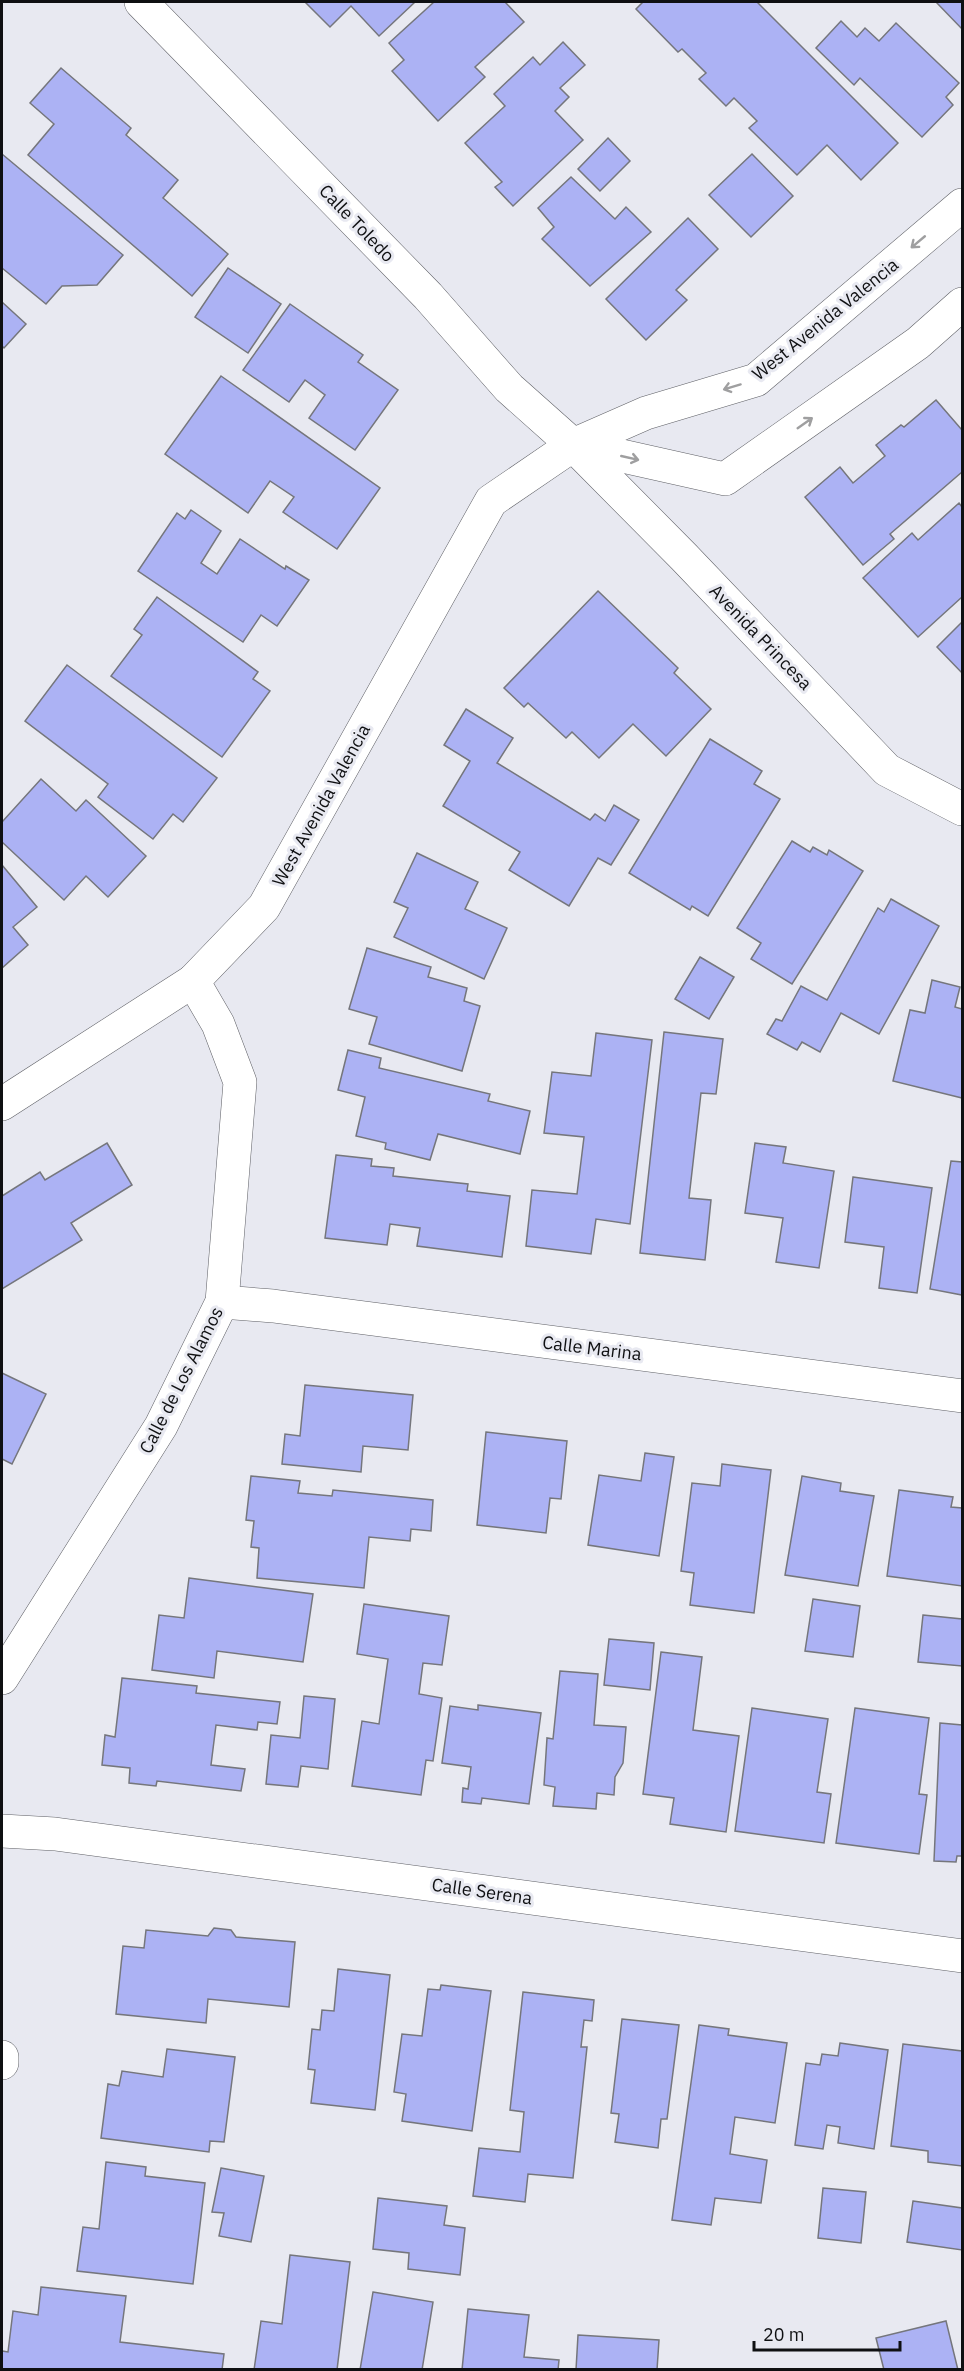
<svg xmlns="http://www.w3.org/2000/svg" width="964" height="2371" font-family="'IBM Plex Sans',sans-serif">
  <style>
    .building { fill: #acb2f4; stroke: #75767c; stroke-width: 1.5 }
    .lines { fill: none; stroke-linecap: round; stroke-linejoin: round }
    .minor-casing { stroke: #5f6066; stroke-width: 34 }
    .tertiary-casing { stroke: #5f6066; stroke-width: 34 }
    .minor { stroke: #fff; stroke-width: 33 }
    .tertiary { stroke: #fff; stroke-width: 33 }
    .oneway { stroke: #9f9fa0 }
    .labels { text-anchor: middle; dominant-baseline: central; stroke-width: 6; stroke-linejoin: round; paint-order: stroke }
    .street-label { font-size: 18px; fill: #0f1012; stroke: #e8e9f1 }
  </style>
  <rect width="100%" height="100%" fill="#e8e9f1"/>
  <g class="building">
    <polygon points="305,2 415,2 379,36 351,6 330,27"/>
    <polygon points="434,2 505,2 524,22 475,67 485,77 438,121 392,71 404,60 389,43"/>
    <polygon points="643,2 757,2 898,143 861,180 827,145 797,175 749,128 757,121 734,98 726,106 699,79 706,73 682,49 678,52 636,9"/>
    <polygon points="936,2 962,2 962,29"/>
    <polygon points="841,21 857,37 865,28 879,41 896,23 959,83 946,97 953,105 922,137 860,78 854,85 816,48"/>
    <polygon points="563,42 585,65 560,88 569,97 555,111 583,140 513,206 495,187 502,182 465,143 505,106 494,94 533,57 540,65"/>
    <polygon points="61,68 131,128 126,135 178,180 163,198 228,254 192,296 28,155 54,124 30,103"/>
    <polygon points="608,138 630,161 600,191 578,169"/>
    <polygon points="2,154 123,255 97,285 62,286 46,304 2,268"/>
    <polygon points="752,154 793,196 751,237 709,195"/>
    <polygon points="571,177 615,219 626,207 651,232 590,286 542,239 554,227 538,208"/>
    <polygon points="688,218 718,249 676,290 687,300 646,340 606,299"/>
    <polygon points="228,268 281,304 248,353 195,317"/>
    <polygon points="2,302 26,324 4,348 2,346"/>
    <polygon points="290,304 363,355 358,362 398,390 355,450 309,418 325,395 305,380 289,402 243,370"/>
    <polygon points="221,376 380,488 337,549 283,512 294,497 270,481 248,513 165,454"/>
    <polygon points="936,400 962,430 962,472 890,534 894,539 863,565 805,497 840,467 853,483 885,456 876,445 901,425 904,427"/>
    <polygon points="959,503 962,507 962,597 918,637 863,578 912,533 918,540"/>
    <polygon points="191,510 221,531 201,563 217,574 240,539 285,569 286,566 309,580 277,626 261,615 243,642 138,571 177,513 185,519"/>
    <polygon points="598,591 678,668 674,673 711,709 666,756 633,724 599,758 572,732 566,738 528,703 524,707 504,688"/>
    <polygon points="157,597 258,672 253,679 270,691 222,757 111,676 142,635 134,629"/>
    <polygon points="962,622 962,673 937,647"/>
    <polygon points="67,665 217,778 183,822 173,814 153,839 98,797 108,784 25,721"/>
    <polygon points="466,709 513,738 497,763 590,820 595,814 605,821 614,805 639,820 611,865 598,858 569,906 509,870 520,852 443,806 470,761 444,745"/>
    <polygon points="710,739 762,771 754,784 780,799 708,916 692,906 690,910 629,873"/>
    <polygon points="41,779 76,811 86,800 146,856 108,897 86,876 64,900 2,842 2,822"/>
    <polygon points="792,841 810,852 813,847 827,855 829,850 863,871 792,984 751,959 761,943 737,928"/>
    <polygon points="417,853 478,882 465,909 507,928 484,979 394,937 408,908 394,902"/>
    <polygon points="2,865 37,907 13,927 28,945 2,968"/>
    <polygon points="891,899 939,926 879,1034 841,1013 820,1052 802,1042 797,1050 767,1034 776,1019 782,1021 801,986 827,1000 878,908 884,912"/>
    <polygon points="367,948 431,967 428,977 467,988 464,1001 480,1006 462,1071 369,1044 377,1017 349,1009"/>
    <polygon points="700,957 734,977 709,1019 675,999"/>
    <polygon points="932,980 960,987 955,1007 962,1009 962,1098 893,1081 910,1010 925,1013"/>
    <polygon points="664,1032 723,1039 716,1094 701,1093 689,1198 711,1200 705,1260 640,1253"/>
    <polygon points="596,1033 652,1040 630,1224 596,1219 591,1254 526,1246 532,1190 577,1194 584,1137 544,1133 552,1072 591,1076"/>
    <polygon points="348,1050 381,1058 379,1068 490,1094 488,1101 530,1111 520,1154 438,1134 430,1160 385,1149 386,1143 356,1136 365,1097 338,1090"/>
    <polygon points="107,1143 132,1185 71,1223 82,1240 2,1289 2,1196 40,1172 45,1180"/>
    <polygon points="755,1143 786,1147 783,1163 834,1171 819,1268 776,1262 783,1218 745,1213"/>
    <polygon points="336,1155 372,1159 371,1166 394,1168 393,1176 468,1184 467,1191 510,1196 502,1257 417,1246 420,1228 390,1224 387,1245 325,1238"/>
    <polygon points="951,1161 962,1162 962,1295 930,1289"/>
    <polygon points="853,1177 932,1188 917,1293 879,1288 884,1247 845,1242"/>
    <polygon points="2,1373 46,1394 12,1464 2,1459"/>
    <polygon points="305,1385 413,1395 408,1450 363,1446 361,1472 282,1464 285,1434 300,1436"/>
    <polygon points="486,1432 567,1441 561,1499 550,1498 546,1533 477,1525"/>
    <polygon points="645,1453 674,1457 659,1556 588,1545 599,1475 641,1481"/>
    <polygon points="722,1464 771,1470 754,1613 690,1605 694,1573 681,1571 692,1483 720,1486"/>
    <polygon points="251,1476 300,1481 298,1493 332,1496 333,1490 433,1500 431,1531 411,1529 410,1541 369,1537 364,1588 257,1578 259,1548 251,1547 254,1521 246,1520"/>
    <polygon points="802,1476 841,1483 840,1491 874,1496 858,1586 785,1575"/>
    <polygon points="899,1490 953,1497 951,1507 962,1508 962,1586 887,1576"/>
    <polygon points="189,1578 313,1594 303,1662 217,1651 214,1678 152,1670 159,1615 184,1618"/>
    <polygon points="813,1599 860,1606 853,1657 805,1651"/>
    <polygon points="364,1604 449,1616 442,1665 423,1663 419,1694 442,1698 433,1761 426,1760 421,1795 352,1786 362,1721 379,1724 388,1659 357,1654"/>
    <polygon points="923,1615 962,1619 962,1666 918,1662"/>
    <polygon points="609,1639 654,1643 650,1690 604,1685"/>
    <polygon points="661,1652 702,1657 693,1730 739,1736 726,1832 670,1824 674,1798 643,1794"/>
    <polygon points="560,1671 598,1674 594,1725 626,1727 623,1763 615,1777 614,1795 597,1793 596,1809 553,1806 555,1787 544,1785 547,1738 553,1739"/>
    <polygon points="122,1678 197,1686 196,1693 280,1702 277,1724 258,1722 257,1730 216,1725 211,1765 245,1769 241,1791 157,1781 156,1786 129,1783 130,1768 102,1765 105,1735 115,1737"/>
    <polygon points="304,1696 335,1699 328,1769 301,1766 298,1787 266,1784 271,1735 300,1738"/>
    <polygon points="478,1705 541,1713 529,1804 482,1798 481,1804 462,1802 463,1788 468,1789 471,1767 442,1763 450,1706 478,1710"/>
    <polygon points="752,1708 828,1719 817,1792 831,1794 824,1843 735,1831"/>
    <polygon points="855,1708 929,1718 919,1794 927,1795 919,1854 836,1843"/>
    <polygon points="940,1723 962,1725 962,1856 957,1856 956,1862 934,1861"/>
    <polygon points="214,1928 231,1930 236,1937 295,1942 289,2007 208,1999 206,2023 116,2014 123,1946 144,1948 146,1930 208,1936"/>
    <polygon points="338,1969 390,1975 375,2110 311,2103 315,2070 308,2069 312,2029 320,2030 322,2010 334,2011"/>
    <polygon points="441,1985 491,1991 472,2131 402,2121 406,2094 394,2092 402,2034 422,2036 428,1989 440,1990"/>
    <polygon points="523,1992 594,2000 592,2021 584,2020 581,2047 587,2047 573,2178 528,2174 525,2202 473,2196 479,2148 520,2152 524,2112 510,2110"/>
    <polygon points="622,2019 679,2025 667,2119 661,2119 658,2148 615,2142 619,2114 611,2113"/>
    <polygon points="699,2025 729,2029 728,2035 787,2043 775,2123 735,2117 730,2154 767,2160 761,2203 715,2198 711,2225 672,2220"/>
    <polygon points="840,2043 888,2050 874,2149 838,2143 840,2127 827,2125 823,2149 795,2145 806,2063 820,2065 822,2054 838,2056"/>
    <polygon points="903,2044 962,2051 962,2166 928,2162 928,2151 891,2146"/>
    <polygon points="167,2049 235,2057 224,2142 210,2141 209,2152 101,2138 108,2084 119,2086 122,2071 163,2077"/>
    <polygon points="106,2162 146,2167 145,2176 205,2183 193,2284 77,2271 83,2227 99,2229"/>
    <polygon points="221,2168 264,2176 251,2242 219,2236 224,2213 212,2212"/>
    <polygon points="823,2188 866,2192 861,2243 818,2238"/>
    <polygon points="378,2198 447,2206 444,2225 465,2228 460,2275 408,2269 409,2253 373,2249"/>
    <polygon points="913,2201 962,2208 962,2250 907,2242"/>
    <polygon points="290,2255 350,2262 337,2370 254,2370 261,2321 282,2324"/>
    <polygon points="41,2287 126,2296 120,2342 224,2354 222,2370 2,2370 2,2351 8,2352 13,2311 38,2315"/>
    <polygon points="373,2292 433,2302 422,2370 360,2370"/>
    <polygon points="468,2309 529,2315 524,2357 559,2360 558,2370 462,2370"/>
    <polygon points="946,2321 958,2370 884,2370 876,2338"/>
    <polygon points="578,2335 659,2340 657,2370 576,2370"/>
  </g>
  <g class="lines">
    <defs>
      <g id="minor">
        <polyline points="573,445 684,557 887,770 962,809"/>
        <polyline points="2,1104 193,981"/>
        <polyline points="222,1302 273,1306 962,1396"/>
        <polyline points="2,1831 55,1834 962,1956"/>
      </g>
      <g id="tertiary">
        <polyline points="141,2 428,296 509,388 573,445 725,479 918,343 962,304"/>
        <polyline points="2,1678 161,1426 222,1302 240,1082 218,1024 193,981 264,907 491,501 573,445 646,413 756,380 962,205"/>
        <polyline points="2,2057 2,2063"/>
      </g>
    </defs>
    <use href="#minor" class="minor-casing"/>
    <use href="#tertiary" class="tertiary-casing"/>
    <use href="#minor" class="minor"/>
    <use href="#tertiary" class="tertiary"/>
  </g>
  <defs><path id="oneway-shaft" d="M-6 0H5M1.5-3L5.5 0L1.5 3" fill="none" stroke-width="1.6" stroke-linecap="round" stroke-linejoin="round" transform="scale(1.5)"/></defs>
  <g class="oneway">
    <use href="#oneway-shaft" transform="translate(918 242) rotate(140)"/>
    <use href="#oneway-shaft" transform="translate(732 387) rotate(163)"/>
    <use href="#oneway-shaft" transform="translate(805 423) rotate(-35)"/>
    <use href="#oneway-shaft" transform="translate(630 458) rotate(13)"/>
  </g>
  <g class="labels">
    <g class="street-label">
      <text transform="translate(357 223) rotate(46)">Calle Toledo</text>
      <text transform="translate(825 319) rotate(-39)">West Avenida Valencia</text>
      <text transform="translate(761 637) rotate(46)">Avenida Princesa</text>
      <text transform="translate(321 805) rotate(-61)">West Avenida Valencia</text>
      <text transform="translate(592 1348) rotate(7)">Calle Marina</text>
      <text transform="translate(181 1380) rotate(-63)">Calle de Los Alamos</text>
      <text transform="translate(482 1891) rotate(8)">Calle Serena</text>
    </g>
  </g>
  <rect width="964" height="2371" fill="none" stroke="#0f1012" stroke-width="6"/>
  <path d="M754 2341v9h146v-9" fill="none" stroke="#0f1012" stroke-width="3"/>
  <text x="763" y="2341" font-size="18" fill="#0f1012" stroke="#e8e9f1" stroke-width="4.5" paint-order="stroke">20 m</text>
</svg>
